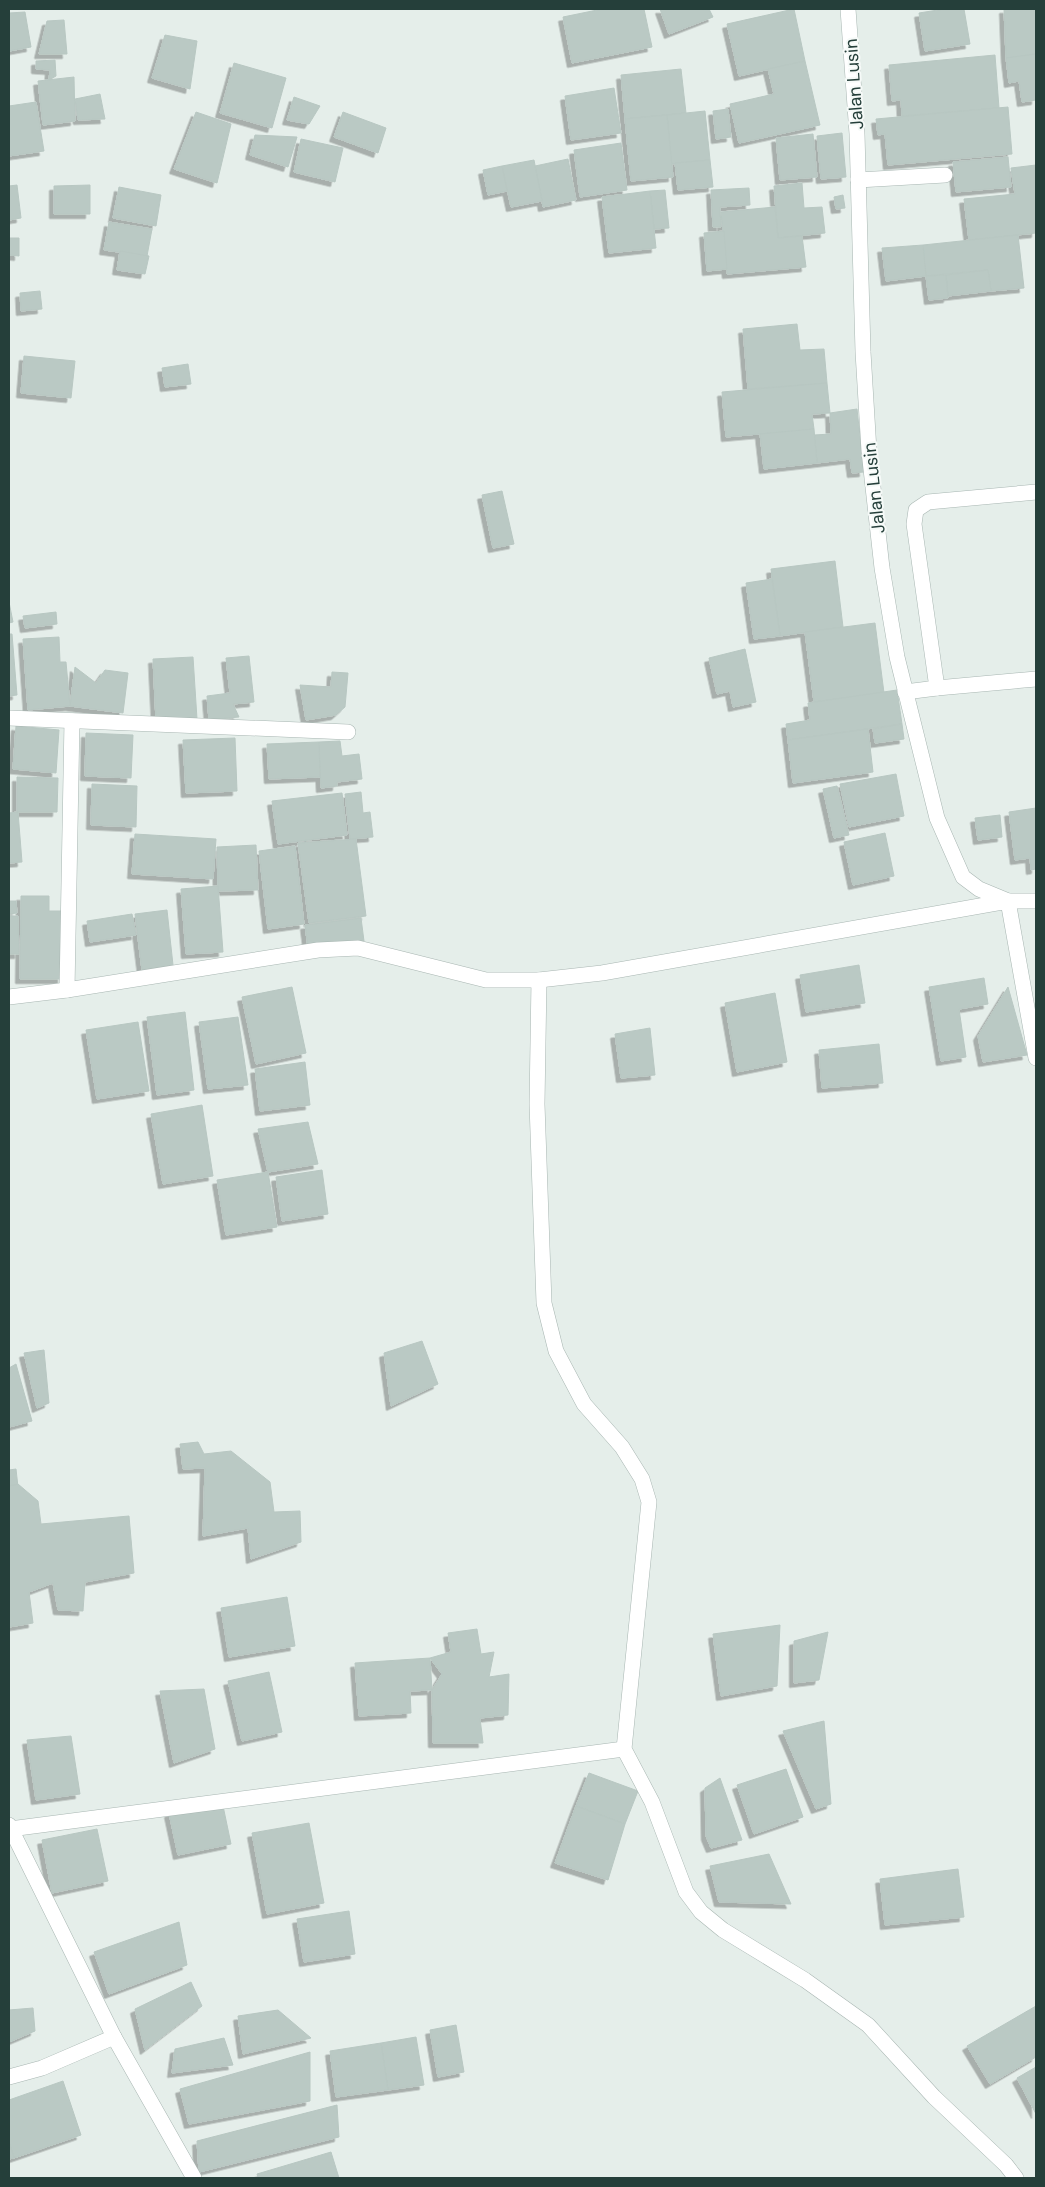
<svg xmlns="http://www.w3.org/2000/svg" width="1045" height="2187" font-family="'DM Sans',sans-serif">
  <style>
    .building { fill: #bac9c4; stroke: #b8c7c2; filter: url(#shadow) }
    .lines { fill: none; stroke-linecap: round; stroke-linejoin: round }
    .street-casing { stroke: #a8b6b2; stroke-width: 16 }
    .street { stroke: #fff; stroke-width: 15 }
    .labels { text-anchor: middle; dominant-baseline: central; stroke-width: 4; stroke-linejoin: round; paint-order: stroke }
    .street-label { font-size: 18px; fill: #253f3a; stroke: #f6faf8 }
  </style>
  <defs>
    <filter id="shadow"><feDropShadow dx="-4.5" dy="4.5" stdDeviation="0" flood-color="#0004"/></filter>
  </defs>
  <rect width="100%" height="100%" fill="#e5eeea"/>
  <g class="building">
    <polygon points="602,9 644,9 652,47 572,63 563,17"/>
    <polygon points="660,9 709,9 713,17 669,34"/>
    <polygon points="794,9 805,61 739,76 727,24"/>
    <polygon points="944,9 964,9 970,44 925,51 919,13"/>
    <polygon points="1004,9 1036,9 1036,54 1006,58"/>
    <polygon points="25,12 31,47 9,51 9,13"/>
    <polygon points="64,20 67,54 39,54 47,21"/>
    <polygon points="165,35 197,41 190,89 152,78"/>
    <polygon points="1036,54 1036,100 1022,102 1019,81 1009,83 1006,58"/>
    <polygon points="995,55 999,108 902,116 901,100 892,101 889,65"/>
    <polygon points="55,60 56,76 49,80 50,70 36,69 36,61"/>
    <polygon points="805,61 820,125 739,143 730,104 774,94 768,69"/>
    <polygon points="234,63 286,78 272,128 220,113"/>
    <polygon points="681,69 686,113 625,119 621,75"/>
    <polygon points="74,77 75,121 43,125 38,81"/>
    <polygon points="614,88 621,133 571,140 565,96"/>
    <polygon points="100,94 105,119 78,120 75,99"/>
    <polygon points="294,97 320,106 309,124 287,120"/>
    <polygon points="36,102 44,151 9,156 9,106"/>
    <polygon points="1008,107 1012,154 888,165 885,134 878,135 876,119"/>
    <polygon points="728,109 731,137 716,139 713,111"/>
    <polygon points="705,111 710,160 671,164 667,115"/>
    <polygon points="196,112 231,124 217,183 174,169"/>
    <polygon points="343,112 386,128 378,153 334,137"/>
    <polygon points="667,115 673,177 631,181 625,119"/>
    <polygon points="842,133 846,177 821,179 817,136"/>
    <polygon points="813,134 817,177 780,180 776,138"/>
    <polygon points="255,135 297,137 288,167 250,155"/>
    <polygon points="301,139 343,148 335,182 294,172"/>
    <polygon points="621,143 627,190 580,197 574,150"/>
    <polygon points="1008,157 1011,187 956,192 953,162"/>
    <polygon points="568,159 576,200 543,207 535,166"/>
    <polygon points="534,160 542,201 511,207 502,166"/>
    <polygon points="710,160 713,187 678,190 675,163"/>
    <polygon points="1036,165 1036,233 969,240 964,199 1015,194 1011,168"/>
    <polygon points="502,166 507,191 488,195 483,170"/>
    <polygon points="802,183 804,208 822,207 825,233 778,238 774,186"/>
    <polygon points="17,185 21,218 9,220 9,186"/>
    <polygon points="90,185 90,214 54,214 54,186"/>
    <polygon points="119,187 161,195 156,226 113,218"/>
    <polygon points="749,188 750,205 720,207 721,227 713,227 711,190"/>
    <polygon points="665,190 669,228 654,229 650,191"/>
    <polygon points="650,191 656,248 609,253 602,197"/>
    <polygon points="843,195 845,208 836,209 834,197"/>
    <polygon points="775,207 778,238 802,236 806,267 727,274 721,212"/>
    <polygon points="109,222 152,229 147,256 104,250"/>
    <polygon points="724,231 727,269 707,271 704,233"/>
    <polygon points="1018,235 1024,288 991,291 988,270 926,276 923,245"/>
    <polygon points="9,238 19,238 19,256 9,255"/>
    <polygon points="923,245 926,276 886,281 882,248"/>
    <polygon points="120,251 149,256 145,274 117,270"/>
    <polygon points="988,270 991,291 948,296 946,275"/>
    <polygon points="946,275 948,298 929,300 926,276"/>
    <polygon points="40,291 42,309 21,311 20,293"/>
    <polygon points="797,324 800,350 824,349 827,383 748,389 743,329"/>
    <polygon points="24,356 75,361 71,398 21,393"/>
    <polygon points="188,364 191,384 165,387 162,368"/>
    <polygon points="827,383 830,413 812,414 814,429 726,437 722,392"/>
    <polygon points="857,409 864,472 852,473 850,459 817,463 814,435 831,434 830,413"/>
    <polygon points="814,429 817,463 764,469 760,434"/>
    <polygon points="502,491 514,544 493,548 482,495"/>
    <polygon points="835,561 843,627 780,636 771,569"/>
    <polygon points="772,579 780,636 754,639 746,583"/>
    <polygon points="9,602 13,622 9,623"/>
    <polygon points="56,612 57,624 25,628 23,616"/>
    <polygon points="875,623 884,693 814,702 805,632"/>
    <polygon points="9,634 12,634 17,695 9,696"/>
    <polygon points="59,637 60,662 66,662 70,706 28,710 23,639"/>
    <polygon points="745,649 756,702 733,707 730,691 717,694 709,658"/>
    <polygon points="249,656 254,702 233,704 239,717 209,720 207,696 230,693 226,658"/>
    <polygon points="193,657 197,719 156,721 153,659"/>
    <polygon points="75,667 96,683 105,670 128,673 123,713 70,706"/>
    <polygon points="332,672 348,673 345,707 336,715 306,720 300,685 331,687"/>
    <polygon points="897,690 902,724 788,740 786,724 810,720 808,703"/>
    <polygon points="902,724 904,739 875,743 873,729"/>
    <polygon points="16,726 59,730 56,773 13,769"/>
    <polygon points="868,729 873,772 793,783 788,740"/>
    <polygon points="86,733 133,735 131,778 85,776"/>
    <polygon points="235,738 237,791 186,793 183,740"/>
    <polygon points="340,741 342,756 359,754 362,779 337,782 337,786 321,788 319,742"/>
    <polygon points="319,742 320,777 269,779 267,744"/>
    <polygon points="896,774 904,816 849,827 840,784"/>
    <polygon points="17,777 58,778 57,812 17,812"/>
    <polygon points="92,784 137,786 136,827 91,825"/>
    <polygon points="837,786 849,835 834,838 823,789"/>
    <polygon points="361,792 363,813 370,812 373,837 350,839 345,794"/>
    <polygon points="342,793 347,835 278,844 272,801"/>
    <polygon points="1036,808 1036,869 1031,870 1030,858 1015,860 1009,812"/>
    <polygon points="18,812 22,862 9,863 9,813"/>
    <polygon points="1000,815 1002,837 978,840 975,818"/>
    <polygon points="885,833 894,876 853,885 844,842"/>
    <polygon points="135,834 216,839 213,879 132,874"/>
    <polygon points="356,839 366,916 309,923 298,843"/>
    <polygon points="256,845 258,890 218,891 217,847"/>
    <polygon points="295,846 304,924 268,929 259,851"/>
    <polygon points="218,886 223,952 186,954 181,889"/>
    <polygon points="21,896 49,896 49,911 62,911 62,979 20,979"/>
    <polygon points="9,901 16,901 17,913 9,914"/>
    <polygon points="167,910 173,965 142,970 135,914"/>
    <polygon points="132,914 136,935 90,942 87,921"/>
    <polygon points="9,916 18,916 19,954 9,954"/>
    <polygon points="361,918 364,941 308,948 305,925"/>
    <polygon points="859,965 865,1003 806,1012 800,975"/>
    <polygon points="984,978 988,1004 959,1009 966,1057 941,1061 929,987"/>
    <polygon points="292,987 306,1053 256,1064 242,997"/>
    <polygon points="1008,987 1027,1055 983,1062 978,1036"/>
    <polygon points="775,993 787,1062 737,1072 725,1003"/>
    <polygon points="185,1012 194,1090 157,1095 147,1017"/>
    <polygon points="238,1017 248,1085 208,1089 199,1022"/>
    <polygon points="138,1022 149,1091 97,1099 86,1030"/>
    <polygon points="650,1028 655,1075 621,1078 615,1034"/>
    <polygon points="879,1044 883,1083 822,1088 819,1050"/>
    <polygon points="305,1062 310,1105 260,1111 255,1069"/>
    <polygon points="202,1105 213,1176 163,1184 151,1114"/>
    <polygon points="308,1122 318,1164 268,1172 258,1129"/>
    <polygon points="322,1170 328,1214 282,1221 276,1177"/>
    <polygon points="268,1172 277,1227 226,1235 217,1180"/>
    <polygon points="422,1341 438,1384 391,1406 384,1353"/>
    <polygon points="44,1350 49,1403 37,1408 24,1353"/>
    <polygon points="16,1364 32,1421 9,1427 9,1368"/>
    <polygon points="198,1442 204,1454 231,1451 270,1482 274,1512 300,1511 301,1542 251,1559 248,1528 203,1536 205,1468 183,1469 180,1444"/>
    <polygon points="16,1469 20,1505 9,1507 9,1470"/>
    <polygon points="18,1484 38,1501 41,1524 129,1516 134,1573 85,1582 83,1611 58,1610 53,1583 29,1592 33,1623 9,1627 9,1486"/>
    <polygon points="287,1597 295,1646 229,1657 221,1608"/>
    <polygon points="780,1625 777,1686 721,1696 713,1634"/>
    <polygon points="477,1629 481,1654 494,1652 489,1677 509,1674 508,1715 480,1718 483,1743 433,1743 432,1690 442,1674 430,1658 451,1652 448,1633"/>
    <polygon points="828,1632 819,1680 794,1683 794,1641"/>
    <polygon points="430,1658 432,1690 410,1691 411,1713 359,1716 355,1663"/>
    <polygon points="269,1672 282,1732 242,1741 228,1681"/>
    <polygon points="204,1689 215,1749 174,1763 160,1691"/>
    <polygon points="824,1721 831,1804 816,1809 783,1731"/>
    <polygon points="71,1736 80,1794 36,1800 27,1740"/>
    <polygon points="786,1769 803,1817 754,1834 737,1785"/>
    <polygon points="589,1773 638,1791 625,1824 576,1806"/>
    <polygon points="720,1778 742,1840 711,1848 706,1836 705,1788"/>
    <polygon points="222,1801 231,1844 178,1855 169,1813"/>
    <polygon points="576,1806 625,1824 608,1880 555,1863"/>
    <polygon points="309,1823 324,1903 267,1914 252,1833"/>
    <polygon points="97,1829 108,1881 52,1893 42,1840"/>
    <polygon points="769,1854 791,1904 719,1902 710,1866"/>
    <polygon points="958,1869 964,1917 885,1925 880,1879"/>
    <polygon points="349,1911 355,1954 304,1962 297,1919"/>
    <polygon points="179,1922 187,1965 109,1994 94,1952"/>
    <polygon points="191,1982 202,2006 145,2050 135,2009"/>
    <polygon points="1036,2006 1036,2057 990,2084 967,2046"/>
    <polygon points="33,2008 35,2031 9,2042 9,2010"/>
    <polygon points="278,2010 311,2038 243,2054 238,2016"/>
    <polygon points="456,2025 464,2072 438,2077 430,2030"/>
    <polygon points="416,2037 424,2085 388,2090 381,2043"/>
    <polygon points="224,2038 233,2065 172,2073 175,2049"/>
    <polygon points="381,2043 388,2090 336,2097 330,2051"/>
    <polygon points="310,2052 310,2101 189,2124 180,2089"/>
    <polygon points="1036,2067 1036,2114 1017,2078"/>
    <polygon points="63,2081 81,2135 14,2158 9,2142 9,2100"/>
    <polygon points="337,2105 339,2137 199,2172 197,2141"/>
    <polygon points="9,2142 14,2158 9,2159"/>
    <polygon points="331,2152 339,2178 258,2178 257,2174"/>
  </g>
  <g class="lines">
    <defs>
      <g id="street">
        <polyline points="848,9 857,134 863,352 869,451 882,568 897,657 937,818 963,877 979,889 1008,901 1036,901"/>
        <polyline points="858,180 945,175"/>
        <polyline points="937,688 1036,679"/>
        <polyline points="905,692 937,688 914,524 916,510 928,502 1036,492"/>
        <polyline points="9,718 348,732"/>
        <polyline points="539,980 537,1104 544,1303 556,1351 584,1404 622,1447 642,1479 649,1502 624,1749 652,1802 686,1892 701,1912 723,1930 805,1980 868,2025 934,2097 1006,2165 1016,2178"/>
        <polyline points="67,990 72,721"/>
        <polyline points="9,997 67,990 318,950 358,948 486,980 539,980 602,973 1008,901 1036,1058"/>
        <polyline points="9,1825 114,2037 194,2178"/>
        <polyline points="10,1829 624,1749"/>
        <polyline points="9,2077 42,2068 114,2037"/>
      </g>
    </defs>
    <use href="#street" class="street-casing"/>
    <use href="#street" class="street"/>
  </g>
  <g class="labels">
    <g class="street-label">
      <text transform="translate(854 84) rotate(-94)">Jalan Lusin</text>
      <text transform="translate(874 488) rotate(-96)">Jalan Lusin</text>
    </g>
  </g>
  <rect width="1045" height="2187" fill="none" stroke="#253f3a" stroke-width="20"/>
</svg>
